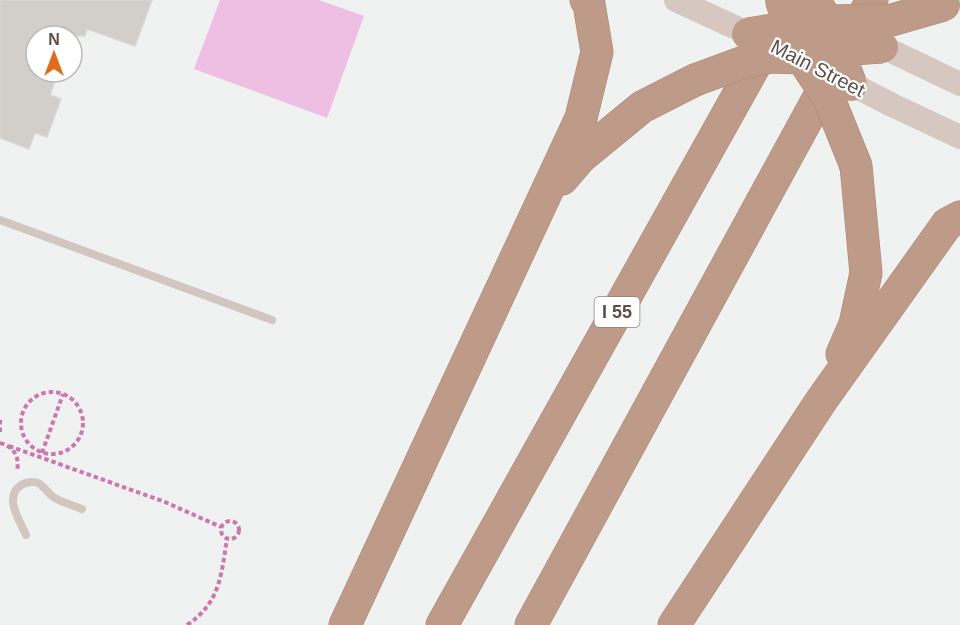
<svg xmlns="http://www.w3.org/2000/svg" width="960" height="625" font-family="Arial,sans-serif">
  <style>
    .green { fill: #eebfe3 }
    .building { fill: #d2cec9; stroke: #dbd7d3; stroke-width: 1.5 }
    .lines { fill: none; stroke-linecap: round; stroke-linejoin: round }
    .motorway-casing { stroke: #a98773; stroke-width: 33 }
    .path { stroke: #cc77ae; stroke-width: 4; stroke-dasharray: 4.5 3; stroke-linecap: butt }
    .service { stroke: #d1c6c0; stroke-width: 8 }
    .secondary { stroke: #d6c8c0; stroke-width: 24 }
    .motorway { stroke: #bd9b88; stroke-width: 32 }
    .motorway-bridge-casing { stroke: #a98773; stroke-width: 33; stroke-linecap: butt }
    .secondary-bridge { stroke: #d6c8c0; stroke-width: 24 }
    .motorway-bridge { stroke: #bd9b88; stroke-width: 32 }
    .labels { text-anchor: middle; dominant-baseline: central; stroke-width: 4.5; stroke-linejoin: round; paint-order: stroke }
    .shield { fill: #fff; stroke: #8e837e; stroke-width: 1.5 }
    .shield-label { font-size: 18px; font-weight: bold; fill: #5d4e47 }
    .street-label { font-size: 20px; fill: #5d4e47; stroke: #fff }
  </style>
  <rect width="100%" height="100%" fill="#eff2f1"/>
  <polygon class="green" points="220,0 319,0 364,16 327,118 194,69"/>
  <polygon class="building" points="0,0 152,0 135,46 87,29 85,36 36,36 36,72 58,72 50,95 61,99 47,137 35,133 29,149 0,138"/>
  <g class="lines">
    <defs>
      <g id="motorway">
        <polyline points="562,179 581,157 642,107 695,80"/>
        <polyline points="842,354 855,324 866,273 856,166"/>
        <polyline points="345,625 581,118 597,52 589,4 586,0"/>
        <polyline points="442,625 769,40"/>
        <polyline points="531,625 872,0"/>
        <polyline points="674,625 821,401 947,224 960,217"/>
      </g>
    </defs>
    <use href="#motorway" class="motorway-casing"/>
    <g class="path">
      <circle cx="52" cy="423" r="31"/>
      <polyline points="0,420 0,432"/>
      <path d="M0,443c14,4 20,14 17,28"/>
      <polyline points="9,446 165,502 221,527"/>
      <polyline points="42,453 63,394"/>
      <circle cx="230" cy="530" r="9"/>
      <path d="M187,625c33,-22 34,-49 40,-86"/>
    </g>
    <g class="service">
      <polyline points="0,220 272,320"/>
      <path d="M26,535c-6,-14 -23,-38 -5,-50 5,-3 11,-4 17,-2 6,3 9,9 14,13 7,6 21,9 30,13"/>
    </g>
    <g class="secondary">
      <polyline points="676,0 728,24"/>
      <polyline points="912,61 960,84"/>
      <polyline points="890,104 960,137"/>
    </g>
    <use href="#motorway" class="motorway"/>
    <defs>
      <g id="motorway-bridge">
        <polyline points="781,0 802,58 829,99 856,166"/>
        <polyline points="814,0 827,21 851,85"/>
        <polyline points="748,34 827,21 892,20 944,5"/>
        <polyline points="695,80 741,63 771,57 802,58 837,50 882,47"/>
      </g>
    </defs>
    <use href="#motorway-bridge" class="motorway-bridge-casing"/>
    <g class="secondary-bridge">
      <polyline points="728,24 764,41"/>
      <polyline points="868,40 912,61"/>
      <polyline points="836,76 890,104"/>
    </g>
    <use href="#motorway-bridge" class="motorway-bridge"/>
  </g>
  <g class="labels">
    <rect class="shield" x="594.5" y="297" width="45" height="30" rx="4.5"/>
    <g class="shield-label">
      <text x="617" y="312">I 55</text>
    </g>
    <g class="street-label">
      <text transform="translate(818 68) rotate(27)">Main Street</text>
    </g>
  </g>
  <g transform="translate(54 54)"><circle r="28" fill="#ffffff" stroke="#beb8b5" stroke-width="1.5"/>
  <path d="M0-4.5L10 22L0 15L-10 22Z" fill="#df6d1c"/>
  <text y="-9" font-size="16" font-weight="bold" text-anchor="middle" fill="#5d4e47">N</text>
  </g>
</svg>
